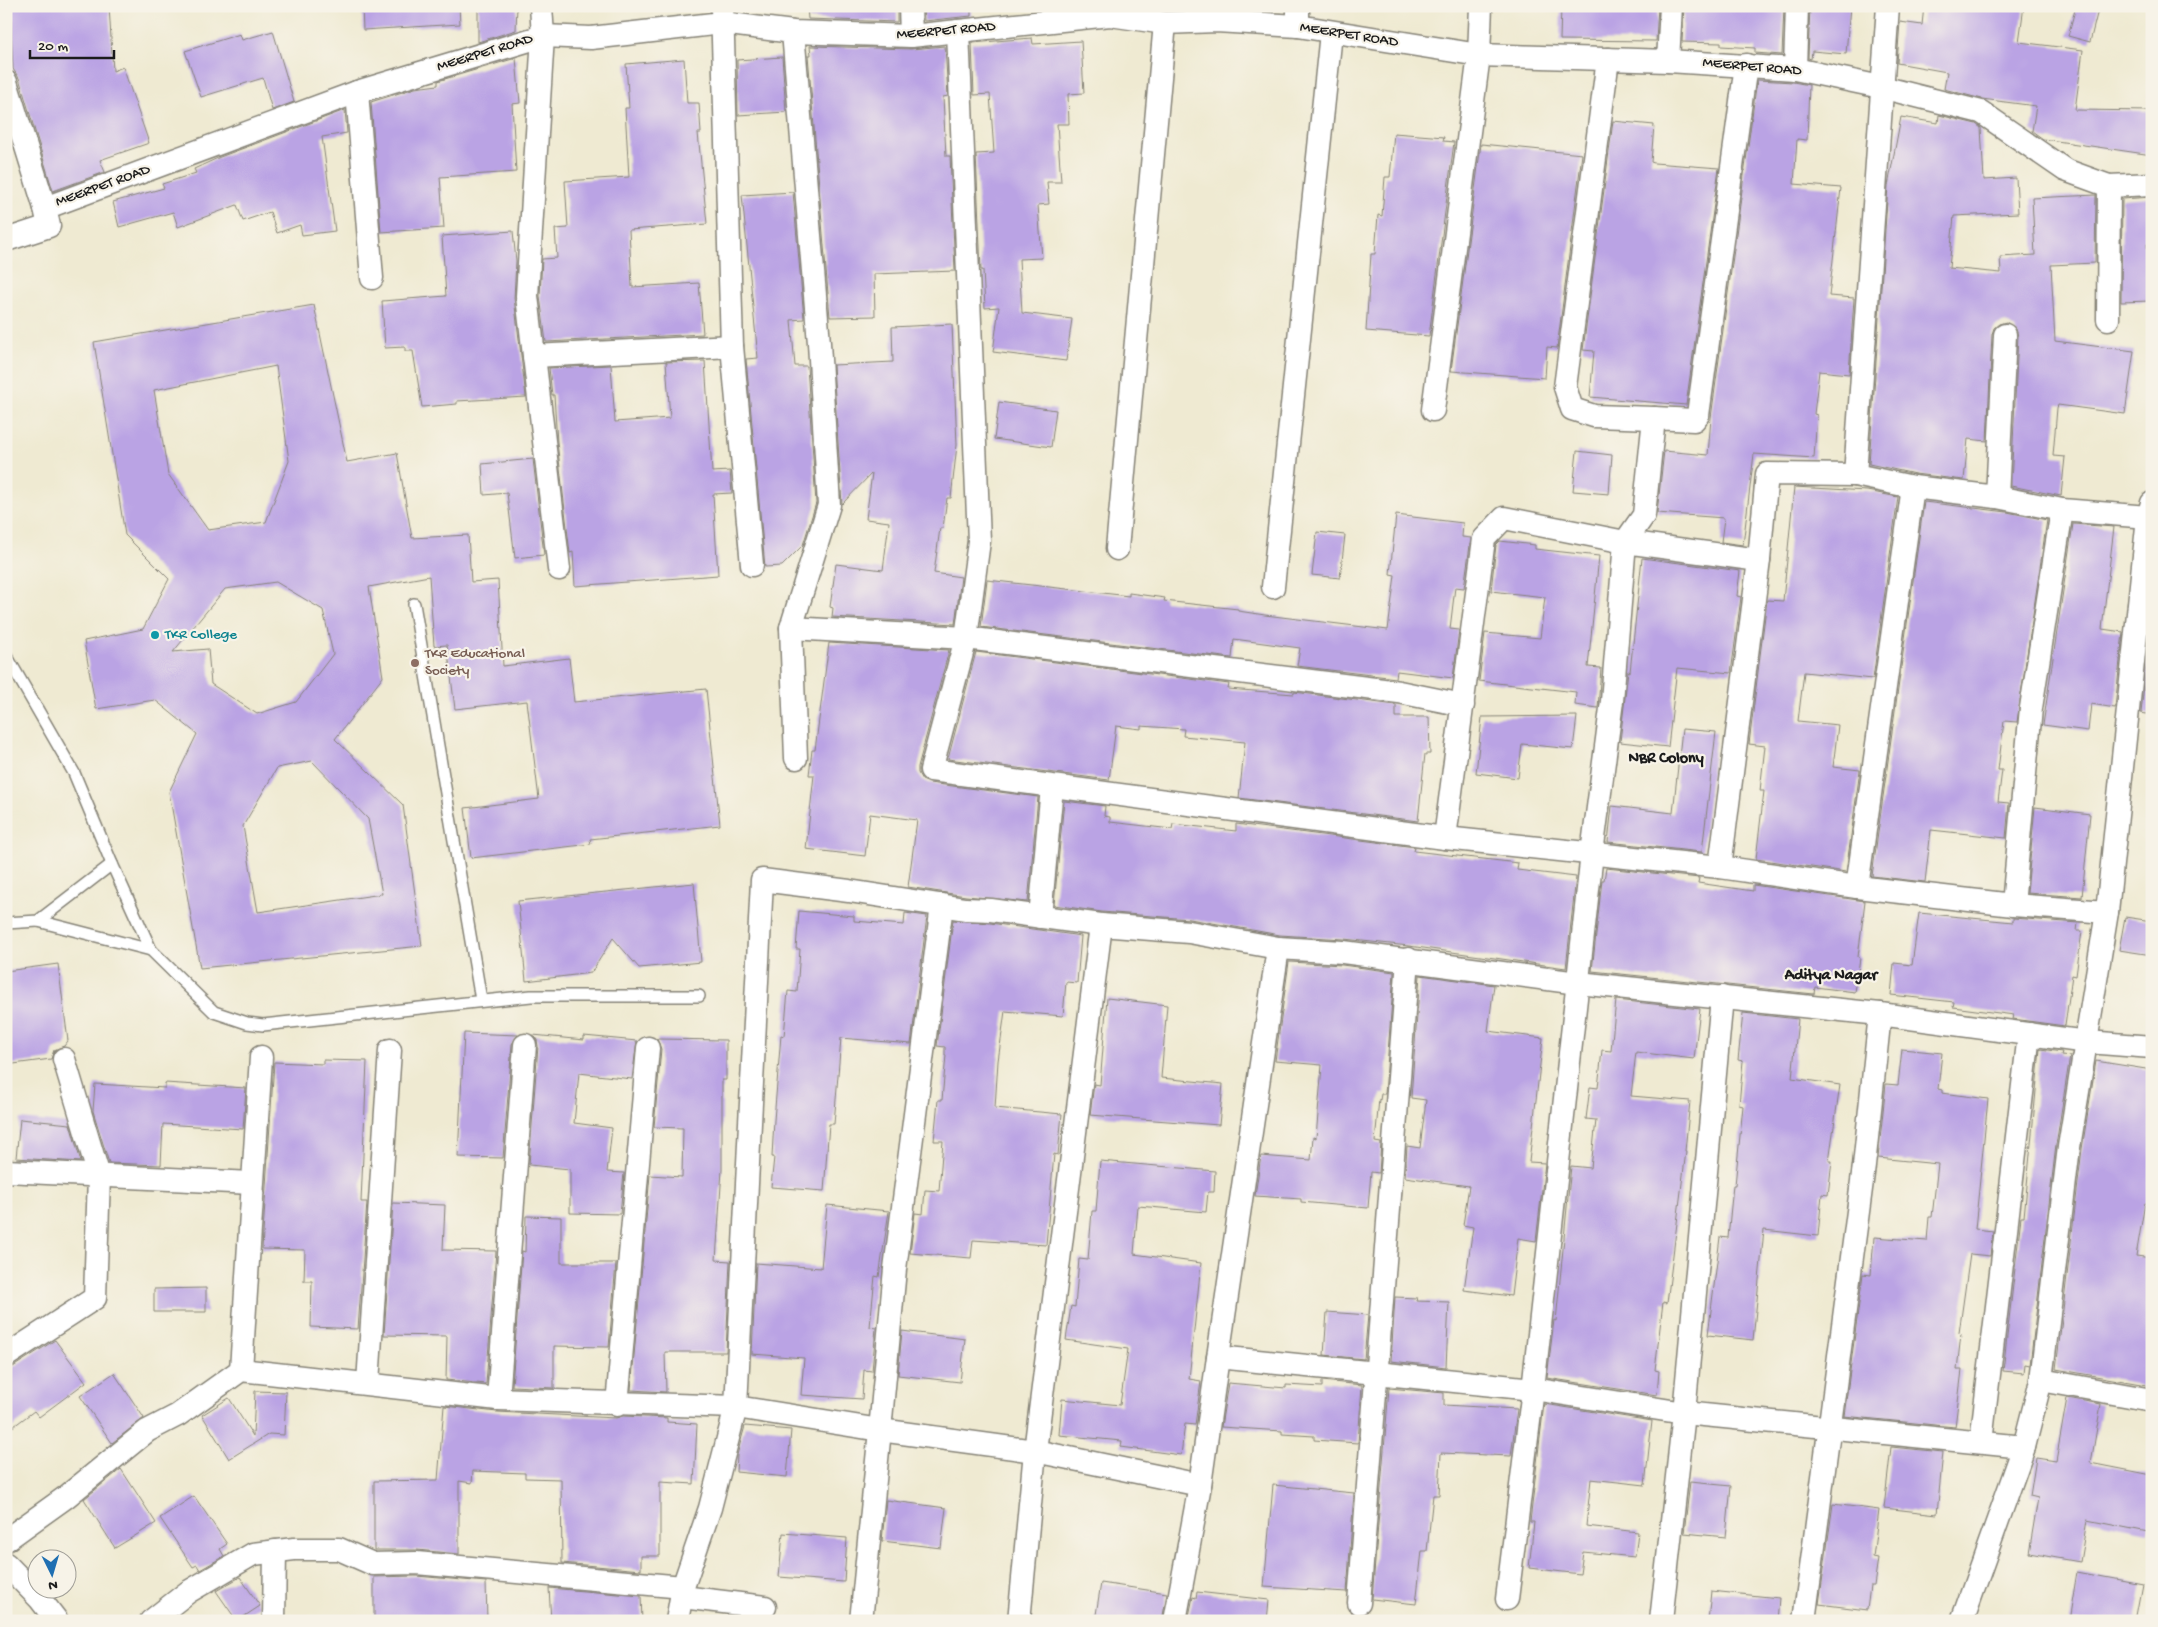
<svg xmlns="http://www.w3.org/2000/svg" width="2158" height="1627" font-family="'Gochi Hand',sans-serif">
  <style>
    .building { fill: #baa3e4; fill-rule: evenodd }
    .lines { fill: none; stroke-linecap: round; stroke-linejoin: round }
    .service-casing { stroke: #868377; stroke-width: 14 }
    .minor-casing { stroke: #868377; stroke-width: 25 }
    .service { stroke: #fff; stroke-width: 11 }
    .minor { stroke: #fff; stroke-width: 22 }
    .culture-dot { fill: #0f9aa8; stroke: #f7f3e8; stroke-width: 2 }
    .education-dot { fill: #8d6e63; stroke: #f7f3e8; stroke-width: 2 }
    .labels { text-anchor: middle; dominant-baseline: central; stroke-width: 4.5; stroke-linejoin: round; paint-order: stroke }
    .street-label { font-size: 15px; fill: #1c1c1c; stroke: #f7f3e8 }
    .culture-label { font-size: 15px; fill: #0d838f; stroke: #f7f3e8; text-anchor: start }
    .education-label { font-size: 15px; fill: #785e54; stroke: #f7f3e8; text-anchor: start }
    .neighbourhood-label { font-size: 16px; font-weight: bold; fill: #1c1c1c; stroke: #f7f3e8 }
  </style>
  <rect width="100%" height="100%" fill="#f7f3e8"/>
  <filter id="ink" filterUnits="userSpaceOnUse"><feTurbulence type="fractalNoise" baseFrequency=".02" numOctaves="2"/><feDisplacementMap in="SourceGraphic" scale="10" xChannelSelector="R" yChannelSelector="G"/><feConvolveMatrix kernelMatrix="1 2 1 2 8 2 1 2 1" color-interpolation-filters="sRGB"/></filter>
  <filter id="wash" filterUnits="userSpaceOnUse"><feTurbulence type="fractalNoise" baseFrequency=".0096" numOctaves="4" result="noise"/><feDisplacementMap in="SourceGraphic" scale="20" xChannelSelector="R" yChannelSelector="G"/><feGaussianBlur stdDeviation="1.12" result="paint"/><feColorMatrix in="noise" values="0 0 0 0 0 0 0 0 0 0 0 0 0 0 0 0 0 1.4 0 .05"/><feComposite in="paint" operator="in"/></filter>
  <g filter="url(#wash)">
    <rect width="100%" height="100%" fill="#efead2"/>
    <g id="blocks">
      <g class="building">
        <polygon points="10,6 109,6 113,71 123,67 149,143 100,160 105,172 53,191 19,78 13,69"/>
        <polygon points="362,6 459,6 460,24 363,30"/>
        <polygon points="478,6 517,6 516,30 478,42"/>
        <polygon points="807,6 897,6 897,22 808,19"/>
        <polygon points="923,6 971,6 971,16 924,21"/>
        <polygon points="1561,6 1658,6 1656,41 1560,40"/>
        <polygon points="1684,6 1784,6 1782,55 1755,53 1755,48 1721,46 1721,43 1682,42"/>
        <polygon points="1810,6 1850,6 1846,54 1812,51 1811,59 1808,58"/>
        <polygon points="1924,6 2024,6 2019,42 2083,50 2075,110 2152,111 2152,155 2043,139 2032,131 2036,106 1982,99 1944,89 1947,72 1897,63 1900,22 1922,25"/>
        <polygon points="2076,6 2099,6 2090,42 2068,36"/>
        <polygon points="273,31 294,102 272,110 263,78 201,97 185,51 240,34 242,40"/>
        <polygon points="1032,38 1033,44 1081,41 1084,93 1068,94 1069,124 1057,124 1061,182 1047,182 1049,204 1038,205 1042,258 1019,259 1022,313 1072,319 1066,361 993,352 999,307 985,308 983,270 981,270 976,154 994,153 990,94 974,95 972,43"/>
        <polygon points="810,46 911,49 945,46 948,96 943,97 946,156 950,156 955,271 874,274 875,316 830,317 808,55 811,55"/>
        <polygon points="782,57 786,112 738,115 737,60"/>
        <polygon points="516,58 520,103 512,104 516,172 440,177 444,228 381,232 371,102 415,88 438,85 438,81"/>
        <polygon points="684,59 687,103 699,103 701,133 698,133 707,224 629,230 632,287 699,283 703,334 546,342 540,296 542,259 557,258 555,229 568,228 565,181 629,177 625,108 629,108 626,64"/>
        <polygon points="1757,80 1793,82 1809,85 1807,140 1797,139 1794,184 1841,188 1829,296 1854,298 1849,374 1819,371 1814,414 1817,415 1814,458 1754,454 1743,545 1721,542 1724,518 1657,513 1664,451 1708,455 1711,418"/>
        <polygon points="345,110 347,133 322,137 335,231 302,235 300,225 277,233 270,212 243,221 237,205 178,227 173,212 119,227 113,202 164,188 162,184 196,173 194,169 220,157"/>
        <polygon points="1939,115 1976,124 1981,128 1984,180 2016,178 2018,213 1954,216 1949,268 2001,273 2000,257 2035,255 2032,198 2096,195 2095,263 2051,265 2055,341 2134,351 2125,414 2058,405 2057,408 2053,456 2065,457 2061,496 2011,486 2018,336 2016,329 2006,322 1999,324 1994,328 1992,334 1987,441 1968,439 1964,480 1915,474 1869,464 1888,186 1901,117 1938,123"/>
        <polygon points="1613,121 1654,125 1651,162 1654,163 1719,168 1686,405 1590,397 1594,351 1583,350"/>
        <polygon points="1394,133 1444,137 1443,141 1454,142 1429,336 1366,331 1371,254 1375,254 1378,215 1382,216 1385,177 1390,177"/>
        <polygon points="1481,144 1582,154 1557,348 1547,347 1545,378 1451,371"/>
        <polygon points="793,192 804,319 791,320 795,366 807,366 816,503 803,545 782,566 765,567 746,359 758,358 742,195"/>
        <polygon points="2152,197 2152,243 2147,244 2150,301 2121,302 2122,199"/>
        <polygon points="513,231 516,261 514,298 526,397 457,401 457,404 422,407 413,351 405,351 405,347 385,348 382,301 446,296 442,236"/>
        <path d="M314,305l33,157 50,-9 15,85 56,-3 3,47 27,-2 5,86 66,-8 5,44 132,-13 14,136 -130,14 1,5 -120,14 -6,-50 74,-9 -12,-98 -72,8 -8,-64 -13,1 -5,-70 -60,11 14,90 -48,62 68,66 19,141 -222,22 -31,-176 28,-58 -42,-34 -59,9 -12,-68 59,-12 26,-50 -44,-44 -31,-193zM276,366l13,95 -23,61 -58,8 -40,-56 -14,-84zM276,582l47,28 10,44 -37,48 -39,12 -46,-30 -3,-35 -35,3 52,-63zM312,761l56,58 14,75 -124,18 -15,-86 34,-58z"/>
        <polygon points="952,324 957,445 951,498 947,498 943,528 940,528 934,573 961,577 955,624 832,617 833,608 830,607 836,564 883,570 889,522 866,519 872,473 842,504 833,365 893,362 892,327"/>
        <polygon points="705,361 712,472 730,471 732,493 713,494 718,575 575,586 573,552 570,553 557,442 554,395 552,395 549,368 611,365 615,422 670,418 666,362"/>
        <polygon points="999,402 1056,410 1051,447 994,439"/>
        <polygon points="1577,451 1612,455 1609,494 1573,491"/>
        <polygon points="533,459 544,555 515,558 507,493 484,495 482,464"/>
        <polygon points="1794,487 1867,491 1898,497 1873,679 1804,672 1798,721 1838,725 1833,767 1860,770 1846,872 1756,859 1764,791 1760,791 1765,746 1749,744 1767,600 1783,601"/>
        <polygon points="1924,502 2007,512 2047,520 2017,722 2004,721 1998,770 2002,770 1998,802 2009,803 2006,838 1931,830 1925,882 1872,876"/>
        <polygon points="1396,515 1463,523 1462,537 1471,538 1464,588 1455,587 1450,629 1459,630 1453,678 1397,671 1396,678 1297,666 1300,648 1234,639 1232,658 981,627 987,580 1129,596 1129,593 1165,598 1164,601 1238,609 1238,611 1265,615 1388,630 1395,575 1390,574"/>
        <polygon points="2073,524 2114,527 2102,629 2123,632 2115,708 2091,704 2088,731 2043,725"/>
        <polygon points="1317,532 1345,535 1340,578 1312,575"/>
        <polygon points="1500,541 1535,545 1535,549 1599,556 1588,667 1601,668 1598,708 1575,705 1576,692 1479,681 1485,633 1540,638 1545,597 1491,591 1496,545"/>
        <polygon points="1642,558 1740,571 1737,596 1741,597 1731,673 1677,668 1668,747 1620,742 1628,671 1630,672"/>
        <polygon points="2149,637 2152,637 2152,715 2141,713"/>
        <polygon points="829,643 949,650 918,767 918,773 922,780 929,783 1038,797 1028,902 966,896 908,887 917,820 870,814 865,856 806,849 814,775 809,775 812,750 815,750"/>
        <polygon points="976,652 1229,684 1228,689 1294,694 1294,692 1396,705 1396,717 1429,717 1430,754 1425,754 1418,821 1239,798 1245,742 1183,736 1184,729 1141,726 1141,729 1116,726 1109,780 948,759"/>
        <polygon points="1577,716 1573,749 1522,744 1518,778 1476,773 1482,717"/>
        <polygon points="1682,729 1716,732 1702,852 1608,842 1612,806 1673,813"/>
        <polygon points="1064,801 1105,806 1104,816 1110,817 1110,822 1172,829 1173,824 1236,831 1236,824 1415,847 1414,851 1518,863 1517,870 1576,877 1566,968 1409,946 1344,939 1280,935 1190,919 1102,912 1054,905"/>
        <polygon points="2035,807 2090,814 2082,897 2027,893"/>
        <polygon points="1606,868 1699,878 1698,883 1753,891 1753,885 1865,901 1858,957 1860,958 1855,992 1815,987 1814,994 1592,971 1602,880 1604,880"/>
        <polygon points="694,883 701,962 639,968 613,938 591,973 526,981 518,901"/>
        <polygon points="799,911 854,916 854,921 904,925 905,913 927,916 911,1044 841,1038 834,1124 829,1124 824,1191 771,1187 774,1157 772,1157 774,1120 781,1035 784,1036 788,991 797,992 800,949 796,949"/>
        <polygon points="1919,913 2013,922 2013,918 2078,923 2077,931 2082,931 2076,976 2072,975 2065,1026 2013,1019 2014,1015 1953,1007 1954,1002 1891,995 1894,963 1912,965"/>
        <polygon points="2125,917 2152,921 2152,955 2119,950"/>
        <polygon points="953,920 990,923 1081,936 1077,983 1066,982 1063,1016 1005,1011 998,1061 995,1108 1062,1114 1058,1155 1054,1154 1046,1245 973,1240 971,1258 910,1253 915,1213 923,1214 925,1190 939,1191 943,1141 934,1141 938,1100 942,1100 946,1055 945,1055 945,1047 937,1046"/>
        <polygon points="1289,962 1342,965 1394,972 1385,1094 1381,1094 1380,1100 1379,1099 1375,1142 1381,1143 1379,1173 1371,1172 1368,1208 1301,1202 1301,1199 1255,1196 1261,1156 1311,1160 1313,1137 1316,1138 1322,1065 1275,1061"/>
        <polygon points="58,964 68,1041 64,1046 54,1050 51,1059 6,1065 6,971"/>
        <polygon points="1420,975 1494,985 1488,1031 1543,1038 1529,1162 1545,1163 1536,1241 1518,1238 1511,1296 1464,1290 1473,1227 1463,1225 1469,1186 1405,1177 1407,1146 1420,1148 1426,1100 1411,1098"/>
        <polygon points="1107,998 1167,1005 1161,1078 1223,1084 1219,1125 1090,1115 1094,1084 1100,1085"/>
        <polygon points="1616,1000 1700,1009 1694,1059 1636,1052 1631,1096 1690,1101 1685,1151 1686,1151 1667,1303 1663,1302 1655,1370 1659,1371 1657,1395 1547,1378 1554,1320 1556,1321 1571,1166 1591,1168 1596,1120 1586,1119 1590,1087 1598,1088 1602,1050 1611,1051"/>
        <polygon points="1743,1013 1798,1019 1792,1078 1840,1085 1829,1161 1832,1161 1828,1195 1822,1194 1818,1236 1764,1230 1753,1340 1708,1335 1720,1237 1728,1238 1733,1185 1735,1185 1743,1106 1739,1105 1743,1061 1738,1060"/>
        <polygon points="464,1033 518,1035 512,1044 503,1158 458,1157"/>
        <polygon points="533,1035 584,1040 584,1036 637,1041 632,1079 579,1073 574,1123 612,1128 607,1172 624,1173 620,1214 570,1213 570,1169 529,1165 538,1046 537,1040"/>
        <polygon points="657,1039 726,1040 726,1080 722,1080 722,1170 716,1260 730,1261 726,1352 665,1352 666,1392 631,1390 650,1175 682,1177 683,1128 654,1127 661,1049"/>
        <polygon points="1902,1049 1942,1053 1938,1089 1942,1090 1942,1093 1988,1099 1975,1229 1993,1231 1990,1256 1970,1254 1959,1333 1961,1334 1957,1370 1962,1370 1955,1427 1844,1416 1863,1274 1871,1275 1874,1237 1927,1241 1929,1217 1932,1217 1938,1164 1878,1158 1886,1084 1898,1085"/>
        <polygon points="2040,1049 2062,1052 2061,1055 2070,1056 2056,1145 2030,1365 2025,1364 2024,1373 2003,1371 2021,1217 2024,1217"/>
        <polygon points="323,1060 367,1061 361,1202 367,1202 358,1329 311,1327 312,1281 304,1281 305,1250 262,1249 274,1062 323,1064"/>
        <polygon points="2096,1061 2152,1070 2152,1204 2145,1203 2136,1256 2152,1258 2152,1386 2056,1369 2082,1149"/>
        <polygon points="165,1083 246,1088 243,1129 163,1124 161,1165 109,1163 93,1111 95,1084 165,1088"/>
        <polygon points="20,1119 70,1124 81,1162 16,1158"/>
        <polygon points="1100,1161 1215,1171 1214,1192 1208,1192 1206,1212 1138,1206 1134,1254 1201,1263 1189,1379 1201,1381 1195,1425 1185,1424 1181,1455 1121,1447 1122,1441 1059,1435 1062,1399 1120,1405 1128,1349 1066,1340 1071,1306 1075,1307 1079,1259 1088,1260 1092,1211 1096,1211"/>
        <polygon points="393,1203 445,1205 443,1250 496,1251 486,1384 446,1380 447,1336 384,1335"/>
        <polygon points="827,1205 889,1211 879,1277 875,1276 870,1327 876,1328 872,1371 864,1370 862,1399 801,1395 804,1358 752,1354 756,1263 821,1268"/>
        <polygon points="526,1216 561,1217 561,1263 616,1263 609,1347 554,1346 554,1388 512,1386 522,1251 525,1252"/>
        <polygon points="206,1288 206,1312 154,1312 154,1289"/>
        <polygon points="1395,1297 1417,1298 1416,1301 1449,1302 1446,1367 1391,1361"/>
        <polygon points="1327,1312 1368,1315 1364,1359 1324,1355"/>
        <polygon points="902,1331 965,1339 960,1382 898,1375"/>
        <polygon points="55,1340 86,1382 39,1417 34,1411 6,1432 6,1369 13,1367"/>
        <polygon points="114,1373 144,1418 112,1443 80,1396"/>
        <polygon points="1322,1381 1362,1385 1358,1443 1314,1440 1314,1436 1282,1434 1282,1431 1221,1427 1228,1383 1286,1388 1286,1385 1322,1387"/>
        <polygon points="1389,1388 1444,1393 1444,1405 1517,1409 1511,1456 1441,1453 1439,1495 1433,1495 1427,1551 1422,1551 1416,1604 1372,1599"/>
        <polygon points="255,1391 286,1392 284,1435 269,1434 229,1459 202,1415 229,1398 253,1436"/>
        <polygon points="2067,1398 2101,1404 2091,1463 2152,1475 2152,1512 2148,1532 2087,1520 2080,1562 2029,1553 2038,1498 2030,1496 2036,1458 2056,1461"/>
        <polygon points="1544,1404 1652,1421 1645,1485 1591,1479 1586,1526 1638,1532 1635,1557 1583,1552 1580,1574 1529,1568 1534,1522 1530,1522"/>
        <polygon points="444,1406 497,1412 616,1418 623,1416 667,1418 667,1422 697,1424 694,1484 660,1482 660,1556 641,1556 641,1570 562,1563 561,1479 525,1478 525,1473 473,1471 472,1483 459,1481 459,1554 417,1550 374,1550 374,1481 438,1480"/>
        <polygon points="745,1426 791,1430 787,1477 736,1472 737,1455"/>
        <polygon points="1891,1447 1943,1452 1937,1514 1884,1508"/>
        <polygon points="121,1469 156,1523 115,1548 84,1499"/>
        <polygon points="1690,1482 1731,1486 1726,1537 1684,1533"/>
        <polygon points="1273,1485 1354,1493 1347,1592 1264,1587"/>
        <polygon points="194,1496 227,1544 220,1549 224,1556 200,1570 197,1565 193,1567 160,1518"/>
        <polygon points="886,1500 946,1508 941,1548 882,1541"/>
        <polygon points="1833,1504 1879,1510 1873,1557 1878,1558 1874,1586 1870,1586 1867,1610 1819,1604"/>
        <polygon points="783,1533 847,1538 844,1582 779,1577"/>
        <polygon points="2077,1572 2142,1584 2135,1621 2069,1621"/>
        <polygon points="416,1576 486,1582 487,1621 374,1621 374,1577"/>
        <polygon points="240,1577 260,1606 237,1621 216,1591"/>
        <polygon points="1101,1583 1167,1593 1162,1621 1095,1621"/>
        <polygon points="549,1588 641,1596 642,1621 551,1621"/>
        <polygon points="1711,1591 1779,1598 1777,1621 1708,1621"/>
        <polygon points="1197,1592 1269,1600 1267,1621 1188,1621 1193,1597 1196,1598"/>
      </g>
    </g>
  </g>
  <g filter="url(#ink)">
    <use href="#blocks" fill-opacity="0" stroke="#868377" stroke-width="1"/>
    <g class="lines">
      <defs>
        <g id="service">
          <polyline points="414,604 481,1000"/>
          <polyline points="6,655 74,773 112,864"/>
          <polyline points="38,921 151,950"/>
          <polyline points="6,923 38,921 112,864 151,950 214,1012 247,1023 263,1025 531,996 699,996"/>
        </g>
        <g id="minor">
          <polyline points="541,6 543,36 527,296 559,569"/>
          <polyline points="722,6 732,346 752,565"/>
          <polyline points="910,6 911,36"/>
          <polyline points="1298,26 1298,6"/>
          <polyline points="958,31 979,541 966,638 931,770 1445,838 1720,867 1857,887 2013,905 2107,912"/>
          <polyline points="793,32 819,343 829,505 791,628 796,758"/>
          <polyline points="1608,59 1565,387 1572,409 1594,416 1654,418"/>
          <polyline points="1668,61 1671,6"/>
          <polyline points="1795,69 1797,6"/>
          <polyline points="6,82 45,208"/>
          <polyline points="357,92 372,278"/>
          <polyline points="6,240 49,226 45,208 357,92 543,36 591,38 722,23 793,32 911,36 1110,15 1165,23 1216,21 1298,26 1479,55 1668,61 1795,69 1881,87 1981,112 2065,170 2109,186 2152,184"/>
          <polyline points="2108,319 2109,186"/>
          <polyline points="534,356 732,346"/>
          <polyline points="1433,410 1479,55 1481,6"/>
          <polyline points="1855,475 1888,6"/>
          <polyline points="1997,497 2005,335"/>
          <polyline points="1117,549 1165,23"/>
          <polyline points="1273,587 1331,33"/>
          <polyline points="791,628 966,638 1399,692 1463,705"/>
          <polyline points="1445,838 1484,539 1504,518 1625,542 1759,560"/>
          <polyline points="1720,867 1759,560 1767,474 1855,475 1913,487 1997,497 2062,510 2148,517"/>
          <polyline points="1857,887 1913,487"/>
          <polyline points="942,905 895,1269 880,1430 1035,1451 1200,1485"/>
          <polyline points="2013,905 2031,708 2062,510"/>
          <polyline points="1040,917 1052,787"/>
          <polyline points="6,1171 252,1183"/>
          <polyline points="6,1356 95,1298 99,1176 64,1059"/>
          <polyline points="1218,1357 1278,948"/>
          <polyline points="241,1370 261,1057"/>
          <polyline points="2041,1380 2152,1400"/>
          <polyline points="368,1383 390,1050"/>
          <polyline points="498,1399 525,1045"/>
          <polyline points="617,1405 648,1048"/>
          <polyline points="1981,1442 2029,1034"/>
          <polyline points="6,1540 66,1497 147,1431 178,1415 241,1370 498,1399 736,1407 880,1430 861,1621"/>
          <polyline points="6,1564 40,1599 57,1621"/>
          <polyline points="682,1597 765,1607"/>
          <polyline points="1507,1599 1533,1389 1592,853 1612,701 1625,542 1644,515 1654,418 1694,420 1698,415 1746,65"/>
          <polyline points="1359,1603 1408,959"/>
          <polyline points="151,1621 188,1592 253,1554 294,1549 339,1549 373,1564 416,1563 683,1587"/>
          <polyline points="274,1621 275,1551"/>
          <polyline points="677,1621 683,1587 710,1508 736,1407 762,880 849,891 965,909 991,910 1101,925 1189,932 1278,948 1343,952 1578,983 1880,1014 2087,1042 2152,1047"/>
          <polyline points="1019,1621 1035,1451 1101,925"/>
          <polyline points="1175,1621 1200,1485 1218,1357 1533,1389 1684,1413 2024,1447"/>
          <polyline points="1661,1621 1684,1413 1722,997"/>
          <polyline points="1804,1621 1864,1166 1880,1014"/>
          <polyline points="1962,1621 2024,1447 2041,1380 2069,1147 2107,912 2148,517 2152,503"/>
        </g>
      </defs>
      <use href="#service" class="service-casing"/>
      <use href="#minor" class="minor-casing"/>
      <use href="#service" class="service"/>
      <use href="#minor" class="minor"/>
    </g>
  </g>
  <circle class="culture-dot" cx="155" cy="635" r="5"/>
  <circle class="education-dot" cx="415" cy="663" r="5"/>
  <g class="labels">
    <g class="street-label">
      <text transform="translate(946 31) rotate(-5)">MEERPET ROAD</text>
      <text transform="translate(1349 35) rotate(9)">MEERPET ROAD</text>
      <text transform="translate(485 53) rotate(-17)">MEERPET ROAD</text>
      <text transform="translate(1752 67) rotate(5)">MEERPET ROAD</text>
      <text transform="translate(103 186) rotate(-20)">MEERPET ROAD</text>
    </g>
    <g class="culture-label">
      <text x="165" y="635">TKR College</text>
    </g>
    <g class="education-label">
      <text x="425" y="654">TKR Educational<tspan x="425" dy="17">Society</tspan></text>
    </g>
    <g class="neighbourhood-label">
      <text x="1666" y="759">NBR Colony</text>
      <text x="1831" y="976">Aditya Nagar</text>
    </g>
  </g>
  <rect width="2158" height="1627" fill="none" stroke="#f7f3e8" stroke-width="25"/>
  <g transform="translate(52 1574) rotate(175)"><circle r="24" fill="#f7f3e8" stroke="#9f9d96"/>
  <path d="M0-4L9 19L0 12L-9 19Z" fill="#1f6fb2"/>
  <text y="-8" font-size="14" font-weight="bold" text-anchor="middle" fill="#1c1c1c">N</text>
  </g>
  <path d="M30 50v8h84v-8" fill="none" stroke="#1c1c1c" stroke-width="2.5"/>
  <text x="38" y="50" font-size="15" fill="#1c1c1c" stroke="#f7f3e8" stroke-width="4" paint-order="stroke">20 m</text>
</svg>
